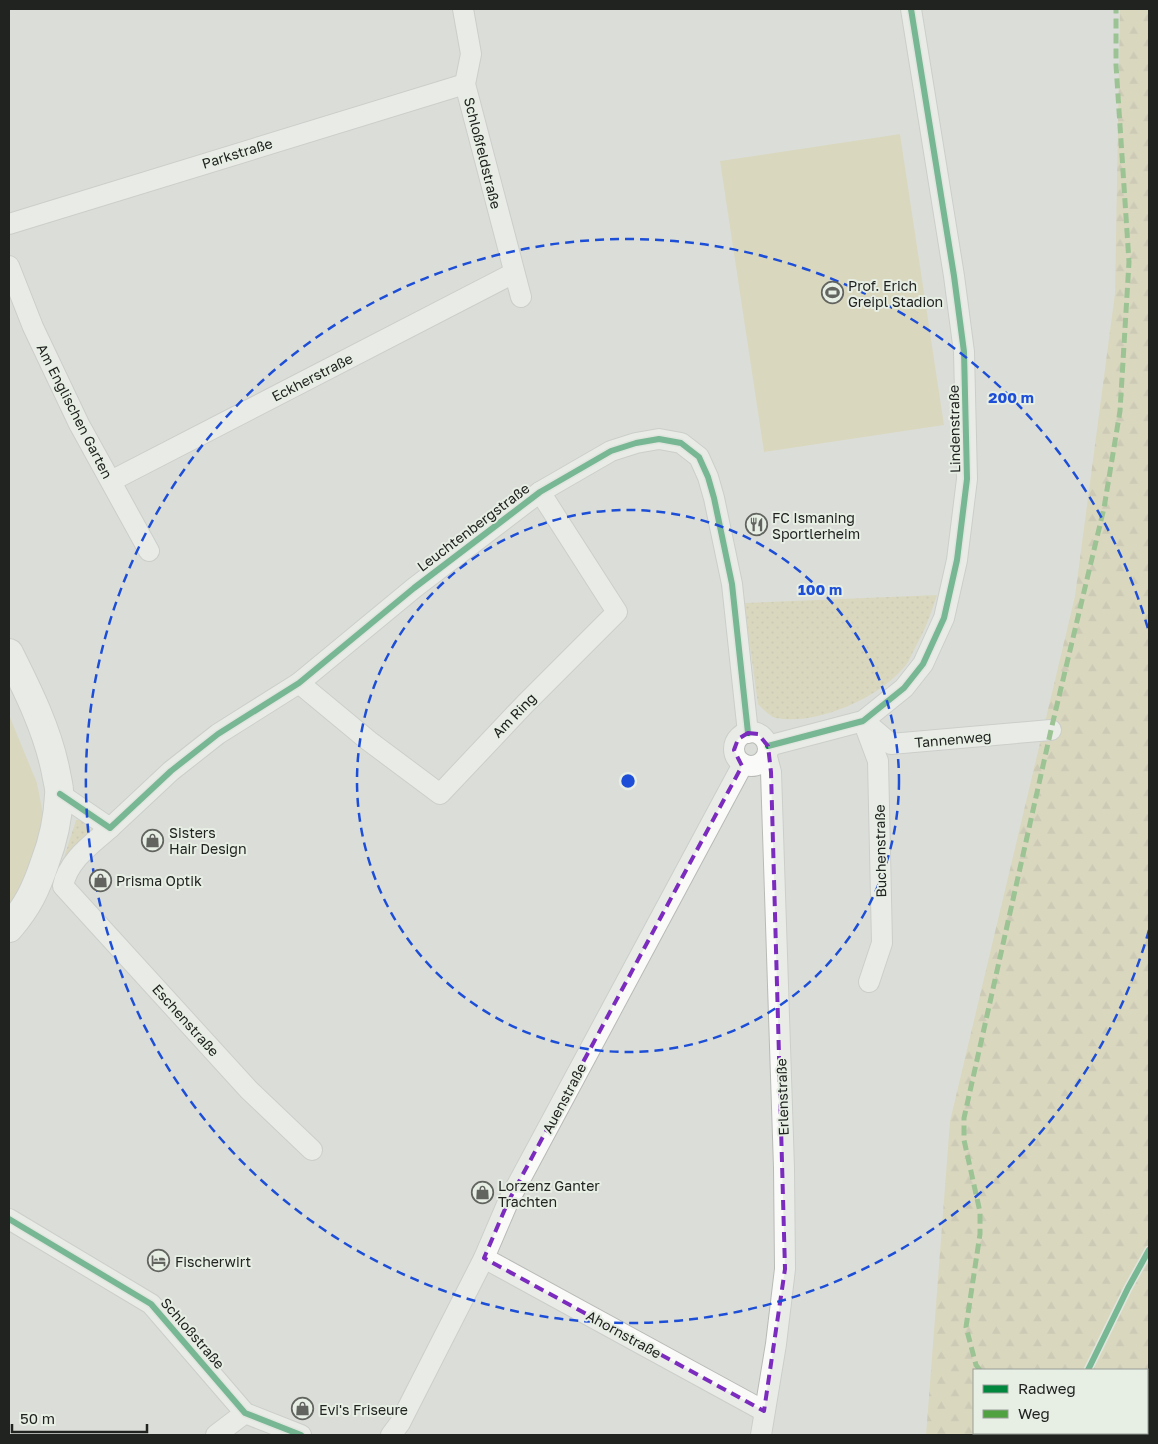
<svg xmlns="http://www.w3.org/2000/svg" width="1158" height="1444" font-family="'Golos Text',sans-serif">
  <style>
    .grass { fill: url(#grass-dots) }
    .forest { fill: url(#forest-firs) }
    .green { fill: #dacfa1 }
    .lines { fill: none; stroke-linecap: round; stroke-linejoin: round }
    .minor-casing { stroke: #b8bab6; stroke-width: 22 }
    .secondary-casing { stroke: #b8bab6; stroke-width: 30 }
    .minor { stroke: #fafaf9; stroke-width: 20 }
    .secondary { stroke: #fafaf9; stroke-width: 28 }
    .quiet { stroke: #50a241; stroke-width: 5; stroke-dasharray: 10 5; stroke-linecap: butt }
    .cycleway-casing { stroke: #e7eee4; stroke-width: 9 }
    .cycleway { stroke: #00873e; stroke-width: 6 }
    .marked { fill: none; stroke: #7b2cbf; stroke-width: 4; stroke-dasharray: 10 6; stroke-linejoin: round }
    .ring { fill: none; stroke: #1d4ed8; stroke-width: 2.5; stroke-dasharray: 9 6 }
    .labels { text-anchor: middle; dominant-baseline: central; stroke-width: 4; stroke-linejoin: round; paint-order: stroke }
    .street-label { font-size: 14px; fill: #212320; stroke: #e7eee4 }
    .poi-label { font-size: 14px; fill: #212320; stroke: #e7eee4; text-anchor: start }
    .centre { fill: #1d4ed8; stroke: #e7eee4; stroke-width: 2.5 }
    .ring-label { font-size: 15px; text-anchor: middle; font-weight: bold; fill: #1d4ed8; stroke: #e7eee4; stroke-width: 4; stroke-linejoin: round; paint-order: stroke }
  </style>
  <defs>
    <pattern id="grass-dots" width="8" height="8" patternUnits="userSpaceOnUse" patternTransform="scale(1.25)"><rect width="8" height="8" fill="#dacfa1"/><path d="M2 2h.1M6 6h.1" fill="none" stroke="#bbb18a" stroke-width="1.8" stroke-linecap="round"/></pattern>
    <pattern id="forest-firs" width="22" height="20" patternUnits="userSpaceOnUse" patternTransform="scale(1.25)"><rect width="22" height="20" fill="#dacfa1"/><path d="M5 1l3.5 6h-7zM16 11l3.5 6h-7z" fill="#bbb18a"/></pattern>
  </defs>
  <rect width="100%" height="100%" fill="#dbded8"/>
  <g class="grass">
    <path d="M937,595c-6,19 -12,35 -22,53 -3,5 -5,12 -9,17 -25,32 -89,61 -130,53 -6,-1 -13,-9 -18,-14l-14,-101z"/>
    <path d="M76,820c10,0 12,2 15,11l-3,10 -26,23z"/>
  </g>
  <polygon class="forest" points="1120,9 1149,9 1149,1401 1147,1405 1147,1370 974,1370 974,1433 1130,1433 1129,1435 926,1435 950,1121 1075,596 1115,293"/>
  <g class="green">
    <polygon points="900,134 944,425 764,452 720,161"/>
    <polygon points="9,715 37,783 44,819 41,847 9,910"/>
  </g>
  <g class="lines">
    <defs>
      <g id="minor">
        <polyline points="463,9 471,54 465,84 521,297"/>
        <polyline points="9,224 465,84"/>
        <polyline points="9,266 33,327 79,424 149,551"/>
        <polyline points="111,481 514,273"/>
        <polyline points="299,683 369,741 440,794 525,704 617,612 540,492"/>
        <polyline points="863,721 878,761 882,943 869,982"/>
        <polyline points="865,722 891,744 1051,730"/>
        <circle cx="751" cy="749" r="17"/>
        <polyline points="768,746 863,721 904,688 923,664 944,618 957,560 967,479 964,352 954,276 911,9"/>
        <polyline points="60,794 110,828 171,771 218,734 299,683 414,588 540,492 611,451 636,443 659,439 681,443 699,457 708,477 714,498 732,584 748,733"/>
        <path d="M110,828c-18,16 -42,32 -47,58l186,204 63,60"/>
        <polyline points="9,1219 151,1304 245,1413 301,1435"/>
        <polyline points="484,1258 764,1411"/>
        <polyline points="216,1435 245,1413"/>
        <polyline points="391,1435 400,1423 484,1258 508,1202 743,764"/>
        <polyline points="761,1435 776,1344 785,1269 784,1168 771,772 767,757"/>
      </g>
      <path id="secondary" d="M9,653c19,38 39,78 47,120 1,7 4,15 3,22 -1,23 -6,46 -14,67 -9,27 -17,44 -36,66"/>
    </defs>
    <use href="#minor" class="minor-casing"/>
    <use href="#secondary" class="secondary-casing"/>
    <use href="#minor" class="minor"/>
    <use href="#secondary" class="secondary"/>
    <g class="quiet">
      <polyline points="980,1370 976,1365 966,1327 980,1234 980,1212 964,1140 964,1118 1051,730 1104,508 1120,411 1129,262 1116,65 1116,9"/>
      <polyline points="1019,1433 1021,1435"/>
      <polyline points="1057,1435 1058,1433"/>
    </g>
    <defs>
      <g id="cycleway">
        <polyline points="768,746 863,721 904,688 923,664 944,618 957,560 967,479 964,352 954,276 911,9"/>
        <polyline points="60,794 110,828 171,771 218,734 299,683 414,588 540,492 611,451 636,443 659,439 681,443 699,457 708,477 714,498 732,584 748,733"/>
        <polyline points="9,1219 151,1304 245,1413 301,1435"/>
        <polyline points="1088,1370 1128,1288 1149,1250"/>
      </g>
    </defs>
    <use href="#cycleway" class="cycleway-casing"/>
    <use href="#cycleway" class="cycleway"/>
  </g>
  <path d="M0 0H1158V1444H0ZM748,733l10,1 10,12 3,26 14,497 -21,142 -280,-153 24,-56 234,-436 -8,-16 4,-11z" fill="#dbded8" fill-opacity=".55" fill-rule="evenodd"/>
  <path class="marked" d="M748,733l10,1 10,12 3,26 14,497 -21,142 -280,-153 24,-56 234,-436 -8,-16 4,-11z"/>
  <g class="ring">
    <circle cx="628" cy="781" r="271"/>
    <path d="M1149 930A542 542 0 1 1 1149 632"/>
  </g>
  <defs>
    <symbol id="stadium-ring" viewBox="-11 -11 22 22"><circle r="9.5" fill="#e7eee4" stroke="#626460" stroke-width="1.5"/><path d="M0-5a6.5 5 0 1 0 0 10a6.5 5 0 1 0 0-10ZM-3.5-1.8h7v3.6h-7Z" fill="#626460"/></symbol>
    <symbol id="restaurant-ring" viewBox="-11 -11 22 22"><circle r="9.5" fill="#e7eee4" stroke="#626460" stroke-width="1.5"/><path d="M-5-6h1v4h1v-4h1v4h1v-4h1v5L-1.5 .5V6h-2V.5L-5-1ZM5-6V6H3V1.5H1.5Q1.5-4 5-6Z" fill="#626460"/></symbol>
    <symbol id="shop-ring" viewBox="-11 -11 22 22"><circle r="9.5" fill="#e7eee4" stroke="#626460" stroke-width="1.5"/><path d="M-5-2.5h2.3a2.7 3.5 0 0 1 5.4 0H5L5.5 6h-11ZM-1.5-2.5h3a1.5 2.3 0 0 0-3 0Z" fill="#626460"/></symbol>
    <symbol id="hotel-ring" viewBox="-11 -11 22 22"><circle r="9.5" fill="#e7eee4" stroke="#626460" stroke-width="1.5"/><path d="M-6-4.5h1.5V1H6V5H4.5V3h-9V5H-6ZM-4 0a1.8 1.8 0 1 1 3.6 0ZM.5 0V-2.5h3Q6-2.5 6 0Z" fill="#626460"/></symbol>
  </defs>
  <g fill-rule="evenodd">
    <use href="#stadium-ring" x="820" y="280" width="25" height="25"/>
    <use href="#restaurant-ring" x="744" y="512" width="25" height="25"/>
    <use href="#shop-ring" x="140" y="828" width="25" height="25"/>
    <use href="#shop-ring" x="88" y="868" width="25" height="25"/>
    <use href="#shop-ring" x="470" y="1180" width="25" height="25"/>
    <use href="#hotel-ring" x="146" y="1248" width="25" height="25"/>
    <use href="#shop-ring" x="290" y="1396" width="25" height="25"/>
  </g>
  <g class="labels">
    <g class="street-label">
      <text transform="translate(237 153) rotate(-17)">Parkstraße</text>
      <text transform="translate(483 153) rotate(76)">Schloßfeldstraße</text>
      <text transform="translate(312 377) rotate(-27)">Eckherstraße</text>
      <text transform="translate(75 411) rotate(63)">Am Englischen Garten</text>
      <text transform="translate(954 429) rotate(-91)">Lindenstraße</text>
      <text transform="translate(473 527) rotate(-37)">Leuchtenbergstraße</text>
      <text transform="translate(514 715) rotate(-46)">Am Ring</text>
      <text transform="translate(953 739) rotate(-5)">Tannenweg</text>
      <text transform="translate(880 851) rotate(-91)">Buchenstraße</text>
      <text transform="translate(186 1020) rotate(48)">Eschenstraße</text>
      <text transform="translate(782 1097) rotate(-92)">Erlenstraße</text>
      <text transform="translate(564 1098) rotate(-62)">Auenstraße</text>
      <text transform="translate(193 1333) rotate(49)">Schloßstraße</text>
      <text transform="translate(624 1334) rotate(29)">Ahornstraße</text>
    </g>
    <g class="poi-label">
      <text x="848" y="285">Prof. Erich<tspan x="848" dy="16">Greipl Stadion</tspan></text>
      <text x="772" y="517">FC Ismaning<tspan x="772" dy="16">Sportlerheim</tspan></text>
      <text x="169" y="832">Sisters<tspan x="169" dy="16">Hair Design</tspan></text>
      <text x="116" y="880">Prisma Optik</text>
      <text x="498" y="1185">Lorzenz Ganter<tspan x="498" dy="16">Trachten</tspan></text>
      <text x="175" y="1261">Fischerwirt</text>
      <text x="319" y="1409">Evi's Friseure</text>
    </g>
  </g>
  <circle cx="628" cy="781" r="8" class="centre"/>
  <g class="ring-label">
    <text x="1011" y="403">200 m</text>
    <text x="820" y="595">100 m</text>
  </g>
  <rect width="1158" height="1444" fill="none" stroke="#212320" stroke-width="20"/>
  <rect x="973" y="1369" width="175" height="65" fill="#e7eee4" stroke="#989d96"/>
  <rect x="983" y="1385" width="25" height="8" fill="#00873e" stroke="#989d96"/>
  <text x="1018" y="1394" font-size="15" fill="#212320">Radweg</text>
  <rect x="983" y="1410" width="25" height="8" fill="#50a241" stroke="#989d96"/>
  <text x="1018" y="1419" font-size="15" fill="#212320">Weg</text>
  <path d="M12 1424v8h135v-8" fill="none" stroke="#212320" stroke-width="2.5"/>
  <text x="20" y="1424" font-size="15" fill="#212320" stroke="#e7eee4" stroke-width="4" paint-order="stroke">50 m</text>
</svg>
